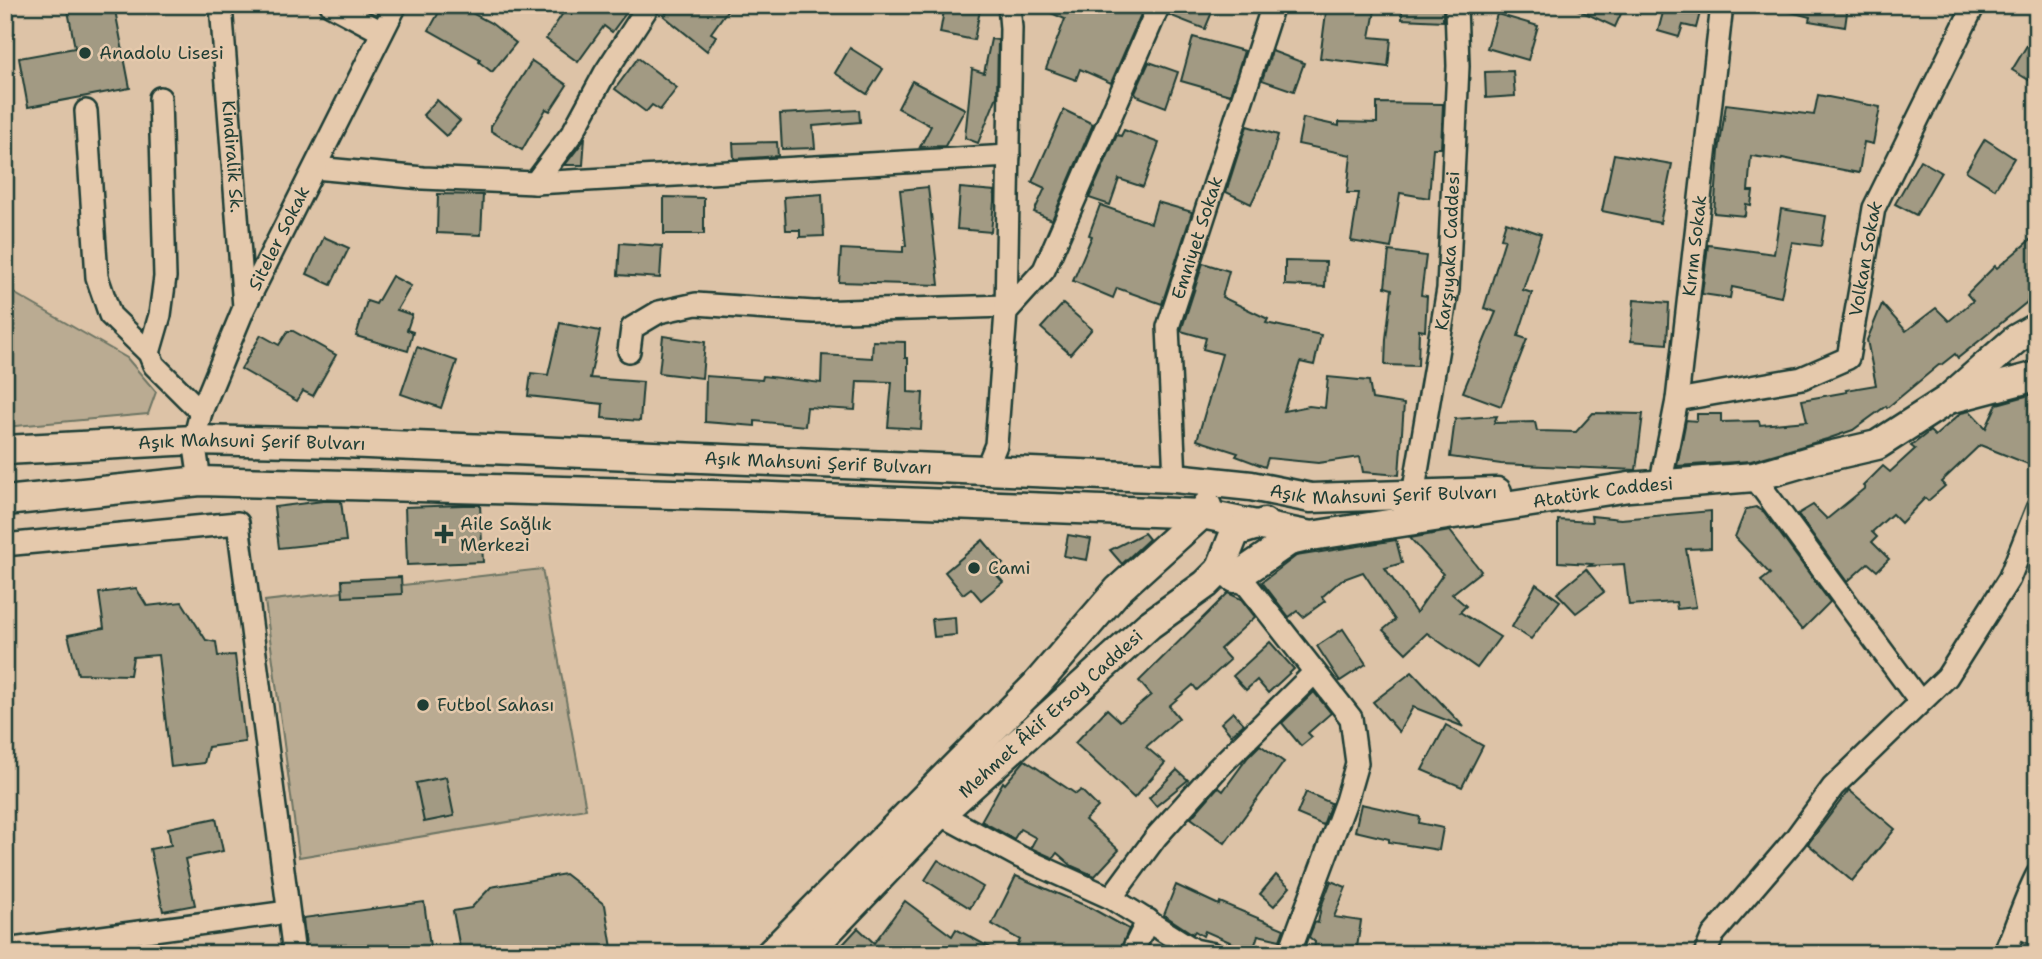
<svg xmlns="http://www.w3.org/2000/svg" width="2042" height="959" font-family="'Shantell Sans',sans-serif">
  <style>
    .green { fill: #baab92; stroke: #6c7463; stroke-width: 2 }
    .building { fill: #a29a83; stroke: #1f3d34; stroke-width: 2 }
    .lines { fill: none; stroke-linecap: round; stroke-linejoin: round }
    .minor-casing { stroke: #1f3d34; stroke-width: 26 }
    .major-casing { stroke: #1f3d34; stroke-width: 33 }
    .minor { stroke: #e5c9ac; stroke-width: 21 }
    .major { stroke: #e5c9ac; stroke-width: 28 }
    .poi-dot { fill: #1f3d34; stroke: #e5c9ac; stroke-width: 2.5 }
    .labels { text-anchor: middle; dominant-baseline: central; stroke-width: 5; stroke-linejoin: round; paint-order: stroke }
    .poi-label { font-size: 18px; fill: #1f3d34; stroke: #e5c9ac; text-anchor: start }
    .street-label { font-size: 18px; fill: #1f3d34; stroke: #e5c9ac }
  </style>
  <rect width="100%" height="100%" fill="#ddc3a7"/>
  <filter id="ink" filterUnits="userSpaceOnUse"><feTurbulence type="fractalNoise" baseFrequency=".0143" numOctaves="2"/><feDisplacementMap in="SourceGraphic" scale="14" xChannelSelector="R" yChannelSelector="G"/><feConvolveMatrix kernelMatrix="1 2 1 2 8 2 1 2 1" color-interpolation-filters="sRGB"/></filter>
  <g filter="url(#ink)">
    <g class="green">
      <polygon points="5,288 127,358 156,392 148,414 5,427"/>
      <polygon points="542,569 586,809 299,857 265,601"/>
    </g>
    <g class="building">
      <polygon points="67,5 114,5 130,88 28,107 19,58 75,48"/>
      <polygon points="443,5 457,5 491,23 516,43 492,72 479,62 480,59 429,30"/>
      <polygon points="579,5 632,5 612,32 604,26 578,62 546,39 565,10 572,14"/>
      <polygon points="673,5 731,5 711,33 716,36 707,51 664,16"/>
      <polygon points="945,5 981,5 974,40 940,33"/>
      <polygon points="1033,5 1145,5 1111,83 1080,69 1076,80 1046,69 1065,19"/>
      <polygon points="1172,5 1215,5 1205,29 1169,15"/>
      <polygon points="1327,5 1376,5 1370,37 1391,39 1388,67 1320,58"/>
      <polygon points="1402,5 1443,5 1443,21 1402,19"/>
      <polygon points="1568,5 1625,5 1615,27"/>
      <polygon points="1665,5 1702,5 1696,28 1683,25 1679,37 1658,31"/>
      <polygon points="1784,5 1848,5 1845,27 1809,21 1810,17 1783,10"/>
      <polygon points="1497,14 1538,26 1528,60 1487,48"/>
      <polygon points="2037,29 2037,85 2012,70"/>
      <polygon points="1193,37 1244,51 1230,95 1181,81"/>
      <polygon points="991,39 998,40 997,96 978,143 965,138 972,69 984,73"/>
      <polygon points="850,48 883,69 867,94 835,73"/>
      <polygon points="1272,51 1304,63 1294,91 1262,80"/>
      <polygon points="638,58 677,88 660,110 652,105 646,112 615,89"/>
      <polygon points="532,61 567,85 550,111 546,109 522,150 491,131 491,126"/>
      <polygon points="1149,62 1178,72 1166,107 1137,96 1135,93"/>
      <polygon points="1513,71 1515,96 1486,98 1485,72"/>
      <polygon points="912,81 965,109 945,146 920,147 931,126 898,108"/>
      <polygon points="1818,95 1880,107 1873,144 1864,142 1859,173 1782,158 1781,160 1751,156 1748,191 1753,191 1751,205 1746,204 1745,216 1714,213 1719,151 1726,104 1814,115"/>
      <polygon points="437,100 460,121 446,136 423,115"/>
      <polygon points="1377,103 1443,104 1441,148 1433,148 1429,198 1400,193 1391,248 1351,241 1359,193 1347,193 1351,155 1298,144 1303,118 1339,126 1339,122 1377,123"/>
      <polygon points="859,110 860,122 813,126 815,148 782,149 780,114"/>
      <polygon points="1064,110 1093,124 1052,220 1034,212 1045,188 1032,182"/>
      <polygon points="1247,126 1278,135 1269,167 1251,204 1226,192"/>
      <polygon points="1124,130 1159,143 1143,187 1119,179 1110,205 1089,198 1117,135 1121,136"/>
      <polygon points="585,137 583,165 565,165 584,140"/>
      <polygon points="1985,139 2014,158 1995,189 1966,171"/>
      <polygon points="777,142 778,156 734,159 733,143"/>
      <polygon points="1614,154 1672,164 1660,223 1602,211"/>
      <polygon points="1920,160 1941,172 1916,215 1895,204"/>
      <polygon points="928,187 939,285 839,282 841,249 903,252 903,246 906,246 900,190"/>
      <polygon points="960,188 995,191 991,232 957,229"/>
      <polygon points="438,194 483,195 481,235 437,233"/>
      <polygon points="822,194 824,236 800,237 800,230 786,230 784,197"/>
      <polygon points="664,197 704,198 704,234 664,234"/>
      <polygon points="1157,202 1192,212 1162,304 1117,288 1113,298 1073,281 1092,236 1089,235 1100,205 1151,223"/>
      <polygon points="1781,209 1826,216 1821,246 1792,242 1781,297 1732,287 1730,298 1702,294 1708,245 1774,254"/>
      <polygon points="1506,222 1541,234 1523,290 1532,293 1518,336 1527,339 1501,406 1463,392 1496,312 1484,308 1505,239 1501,238"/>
      <polygon points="2037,234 2037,294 1958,358 1955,354 1941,365 1940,364 1887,408 1886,406 1853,430 1827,439 1751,461 1677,466 1686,420 1697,421 1697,414 1721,414 1721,422 1759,421 1760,425 1807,421 1802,400 1847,392 1846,390 1876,385 1867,340 1882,304 1906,331 1936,308 1949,321 1973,301 1967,294 1995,266 1997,268"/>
      <polygon points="324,237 349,248 331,285 307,274"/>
      <polygon points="620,243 662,246 660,278 618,275"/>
      <polygon points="1389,251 1426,256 1421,295 1427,296 1425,331 1419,330 1418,366 1385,365 1386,339 1392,289 1385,287"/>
      <polygon points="1285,261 1326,262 1325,287 1285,285"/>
      <polygon points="1203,263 1229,271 1222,297 1268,319 1266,323 1321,335 1314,365 1300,362 1284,411 1309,406 1325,408 1328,377 1369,381 1372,399 1404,404 1399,475 1363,472 1360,457 1318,463 1268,458 1265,467 1236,456 1238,453 1197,440 1222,354 1203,349 1206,338 1181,331"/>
      <polygon points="392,276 411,286 397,310 412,315 407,330 413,332 408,351 356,336 367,301 376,304"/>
      <polygon points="1634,300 1669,303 1667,344 1631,341"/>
      <polygon points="1063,304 1092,329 1070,354 1041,328"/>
      <polygon points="560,323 600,331 590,378 643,382 640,421 602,418 603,404 528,396 531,373 548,375"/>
      <polygon points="288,331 293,331 336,355 313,396 303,391 297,401 241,369 261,335 279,345"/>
      <polygon points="663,336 705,342 702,378 659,373"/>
      <polygon points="873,341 905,342 905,358 908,358 908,392 923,393 921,429 888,427 892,382 857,381 855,410 807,407 805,426 755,421 755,426 705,422 706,376 762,380 763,376 821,383 822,355 872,358"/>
      <polygon points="417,347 457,361 441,408 401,394"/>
      <polygon points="2037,393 2037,455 2033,466 1980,445 1941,482 1945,486 1928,501 1925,498 1901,523 1892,514 1872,532 1877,537 1872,542 1889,559 1877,571 1868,563 1847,582 1798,514 1813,505 1827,519 1865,488 1863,486 1883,466 1890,472 1915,449 1911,446 1930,431 1935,436 1961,413 1970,411 1986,428 1997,404"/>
      <polygon points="1593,413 1643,414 1636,470 1501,464 1450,457 1455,419 1497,416 1494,423 1535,422 1537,431 1576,432"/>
      <polygon points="323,501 341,501 346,541 279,548 274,507"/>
      <polygon points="463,505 480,505 483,562 407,565 405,507"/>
      <polygon points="1756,507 1764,512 1830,602 1802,630 1761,581 1770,574 1735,537 1746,509"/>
      <polygon points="1711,511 1711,548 1686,549 1696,607 1677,609 1676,602 1629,605 1624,564 1589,566 1592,564 1558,562 1558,520 1592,522 1591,516 1621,519"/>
      <polygon points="1450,531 1481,571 1452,594 1466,606 1460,612 1500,637 1477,668 1427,633 1406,653 1383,630 1395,620 1363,572 1341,580 1322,597 1325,601 1303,617 1297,611 1289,617 1262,582 1296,556 1396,540 1402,563 1385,568 1416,613 1443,574 1410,538"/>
      <polygon points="1144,533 1149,539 1122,564 1110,550"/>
      <polygon points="1068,535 1091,539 1087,560 1064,556"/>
      <polygon points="983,540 1003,564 994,572 1003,582 981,600 971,588 963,594 945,572"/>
      <polygon points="1586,569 1604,592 1576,613 1557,593"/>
      <polygon points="401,577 402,594 343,597 342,580"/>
      <polygon points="1536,584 1560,601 1531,639 1512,627"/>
      <polygon points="136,588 147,606 182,602 206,640 216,642 218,656 235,655 245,742 208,747 204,763 171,767 158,655 133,657 130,675 78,674 68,635 104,628 99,593"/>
      <polygon points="1228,593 1241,599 1255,617 1220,649 1230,660 1197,690 1193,685 1169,706 1179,718 1146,747 1165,763 1134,798 1075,743 1107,709 1120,721 1151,695 1139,681"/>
      <polygon points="955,617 956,635 934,637 932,619"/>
      <polygon points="1343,629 1366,664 1340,681 1317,646"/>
      <polygon points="1270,642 1294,669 1268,693 1257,680 1246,690 1233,676"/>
      <polygon points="1412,672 1464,727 1413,707 1399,732 1373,702"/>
      <polygon points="1314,692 1331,713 1308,733 1312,737 1301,746 1282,723"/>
      <polygon points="1233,712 1244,724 1231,735 1221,723"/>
      <polygon points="1446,725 1483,746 1462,787 1422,770"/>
      <polygon points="1260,745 1284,762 1225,843 1191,818 1218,787 1223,791 1248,757"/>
      <polygon points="1025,760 1076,794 1081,790 1098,807 1085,820 1119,850 1095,876 1072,866 1057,853 1053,858 1033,849 1031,847 1036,838 1020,829 1014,839 981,821 1003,782 1005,784"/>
      <polygon points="1177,770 1188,780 1156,806 1149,798"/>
      <polygon points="446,777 454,816 424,822 416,783"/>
      <polygon points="1849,790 1895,829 1852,881 1808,844"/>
      <polygon points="1306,792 1331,803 1323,825 1297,814"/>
      <polygon points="1361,804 1420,817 1419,823 1443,828 1439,850 1389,842 1389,839 1355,831"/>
      <polygon points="216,818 223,851 185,859 195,905 163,911 150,849 171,845 168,828"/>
      <polygon points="938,860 983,887 970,908 925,880"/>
      <polygon points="565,874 605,905 613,954 461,954 453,911 471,908 491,887"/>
      <polygon points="1276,875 1290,887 1274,906 1260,894"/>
      <polygon points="1016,876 1091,908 1129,929 1118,954 1013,954 1020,940 992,924"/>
      <polygon points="1331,881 1346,887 1334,917 1361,921 1356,954 1328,954 1322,948 1319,953 1314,952 1315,942 1309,937 1315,922 1318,923 1321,907"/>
      <polygon points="1176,885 1219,905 1220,902 1284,929 1280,940 1258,935 1252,954 1247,954 1237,949 1239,946 1205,931 1203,936 1195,931 1193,934 1164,915"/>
      <polygon points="905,901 952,936 956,929 1002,954 834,954 858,928 874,943"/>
      <polygon points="424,902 431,954 307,954 303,918"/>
    </g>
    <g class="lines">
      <defs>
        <g id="minor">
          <path id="s1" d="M221,5l23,302"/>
          <polyline points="331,5 382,32"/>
          <polyline points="86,111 97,277 110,315 149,353 154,365 201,412"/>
          <polyline points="315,168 423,178 535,183 1009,156"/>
          <polyline points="535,183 573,132 605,73 649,5"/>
          <polyline points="1006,312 1044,270 1159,5"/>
          <polyline points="629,351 632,328 659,312 696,304 814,312 1006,306"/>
          <polyline points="149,353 160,315 165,277 160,98"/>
          <path id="s2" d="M1677,400l125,-22 46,-20 26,-150 100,-203"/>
          <polyline points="985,472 996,445 1006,312 1011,28 1009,5"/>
          <polyline points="1754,477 1920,702"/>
          <path id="s3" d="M1175,478l-7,-151 105,-322"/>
          <path id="s4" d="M200,481l-6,-41 7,-28 43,-104 152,-303"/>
          <path id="s5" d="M1660,486l17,-86 45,-395"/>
          <path id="s6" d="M1413,495l35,-206 10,-223 -2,-61"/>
          <polyline points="14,544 238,523 294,954"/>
          <polyline points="1225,572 1247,585 1351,718 1357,763 1346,801 1289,954"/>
          <polyline points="929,811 940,814 1020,857 1111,898 1194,950 1214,954"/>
          <polyline points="1111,898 1156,837 1217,769 1314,673"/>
          <polyline points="2017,926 2037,935"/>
          <polyline points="5,950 288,912"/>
          <polyline points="1131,954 1148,920"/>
          <polyline points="1705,954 1713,935 1795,839 1833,787 1947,677 2009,579 2037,509"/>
          <path d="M2004,954c12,-26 20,-54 33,-79"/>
        </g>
        <g id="major">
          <polyline points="1953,398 2037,376"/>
          <path id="s7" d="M5,450l189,-10 149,3 832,35 76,8 60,12 186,-6"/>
          <path id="s8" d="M5,501l195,-20 546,15 456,18 109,22 318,-49 125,-10 62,-18 61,-14 70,-45 69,-61 21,-12"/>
          <polyline points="1235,578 1289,541 1311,536"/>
          <polyline points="770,954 1036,685 1118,590 1202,514 1207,506"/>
          <path id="s9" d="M806,954l134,-140 209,-189 57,-41 14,-14 15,-38 29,-9"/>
        </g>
      </defs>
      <use href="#minor" class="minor-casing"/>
      <use href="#major" class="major-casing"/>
      <use href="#minor" class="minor"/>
      <use href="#major" class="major"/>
    </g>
  </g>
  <g class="poi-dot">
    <circle cx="85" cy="53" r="7"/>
    <path d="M440.5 523.5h7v7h7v7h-7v7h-7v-7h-7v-7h7z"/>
    <circle cx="974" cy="568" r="7"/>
    <circle cx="423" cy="705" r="7"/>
  </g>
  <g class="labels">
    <g class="poi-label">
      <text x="99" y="53">Anadolu Lisesi</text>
      <text x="460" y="524">Aile Sağlık<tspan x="460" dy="21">Merkezi</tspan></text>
      <text x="988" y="568">Cami</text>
      <text x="437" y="705">Futbol Sahası</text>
    </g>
    <g class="street-label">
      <text stroke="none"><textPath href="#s1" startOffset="152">Kindiralik Sk.</textPath></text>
      <text stroke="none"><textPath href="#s4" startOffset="261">Siteler Sokak</textPath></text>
      <text stroke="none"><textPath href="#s3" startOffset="245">Emniyet Sokak</textPath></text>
      <text stroke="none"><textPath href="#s5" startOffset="243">Kırım Sokak</textPath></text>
      <text stroke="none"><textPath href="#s6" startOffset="247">Karşıyaka Caddesi</textPath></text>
      <text stroke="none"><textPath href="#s2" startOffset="278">Volkan Sokak</textPath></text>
      <text stroke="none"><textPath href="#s7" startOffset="247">Aşık Mahsuni Şerif Bulvarı</textPath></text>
      <text stroke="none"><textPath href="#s7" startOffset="814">Aşık Mahsuni Şerif Bulvarı</textPath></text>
      <text stroke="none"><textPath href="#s7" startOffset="1381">Aşık Mahsuni Şerif Bulvarı</textPath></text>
      <text stroke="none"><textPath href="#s8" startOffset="1605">Atatürk Caddesi</textPath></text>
      <text stroke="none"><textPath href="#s9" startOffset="343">Mehmet Âkif Ersoy Caddesi</textPath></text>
    </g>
  </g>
  <rect width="2042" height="959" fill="none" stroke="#e5c9ac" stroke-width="28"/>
  <rect x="14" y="14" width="2014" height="931" fill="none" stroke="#1f3d34" stroke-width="2.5" filter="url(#ink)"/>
</svg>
